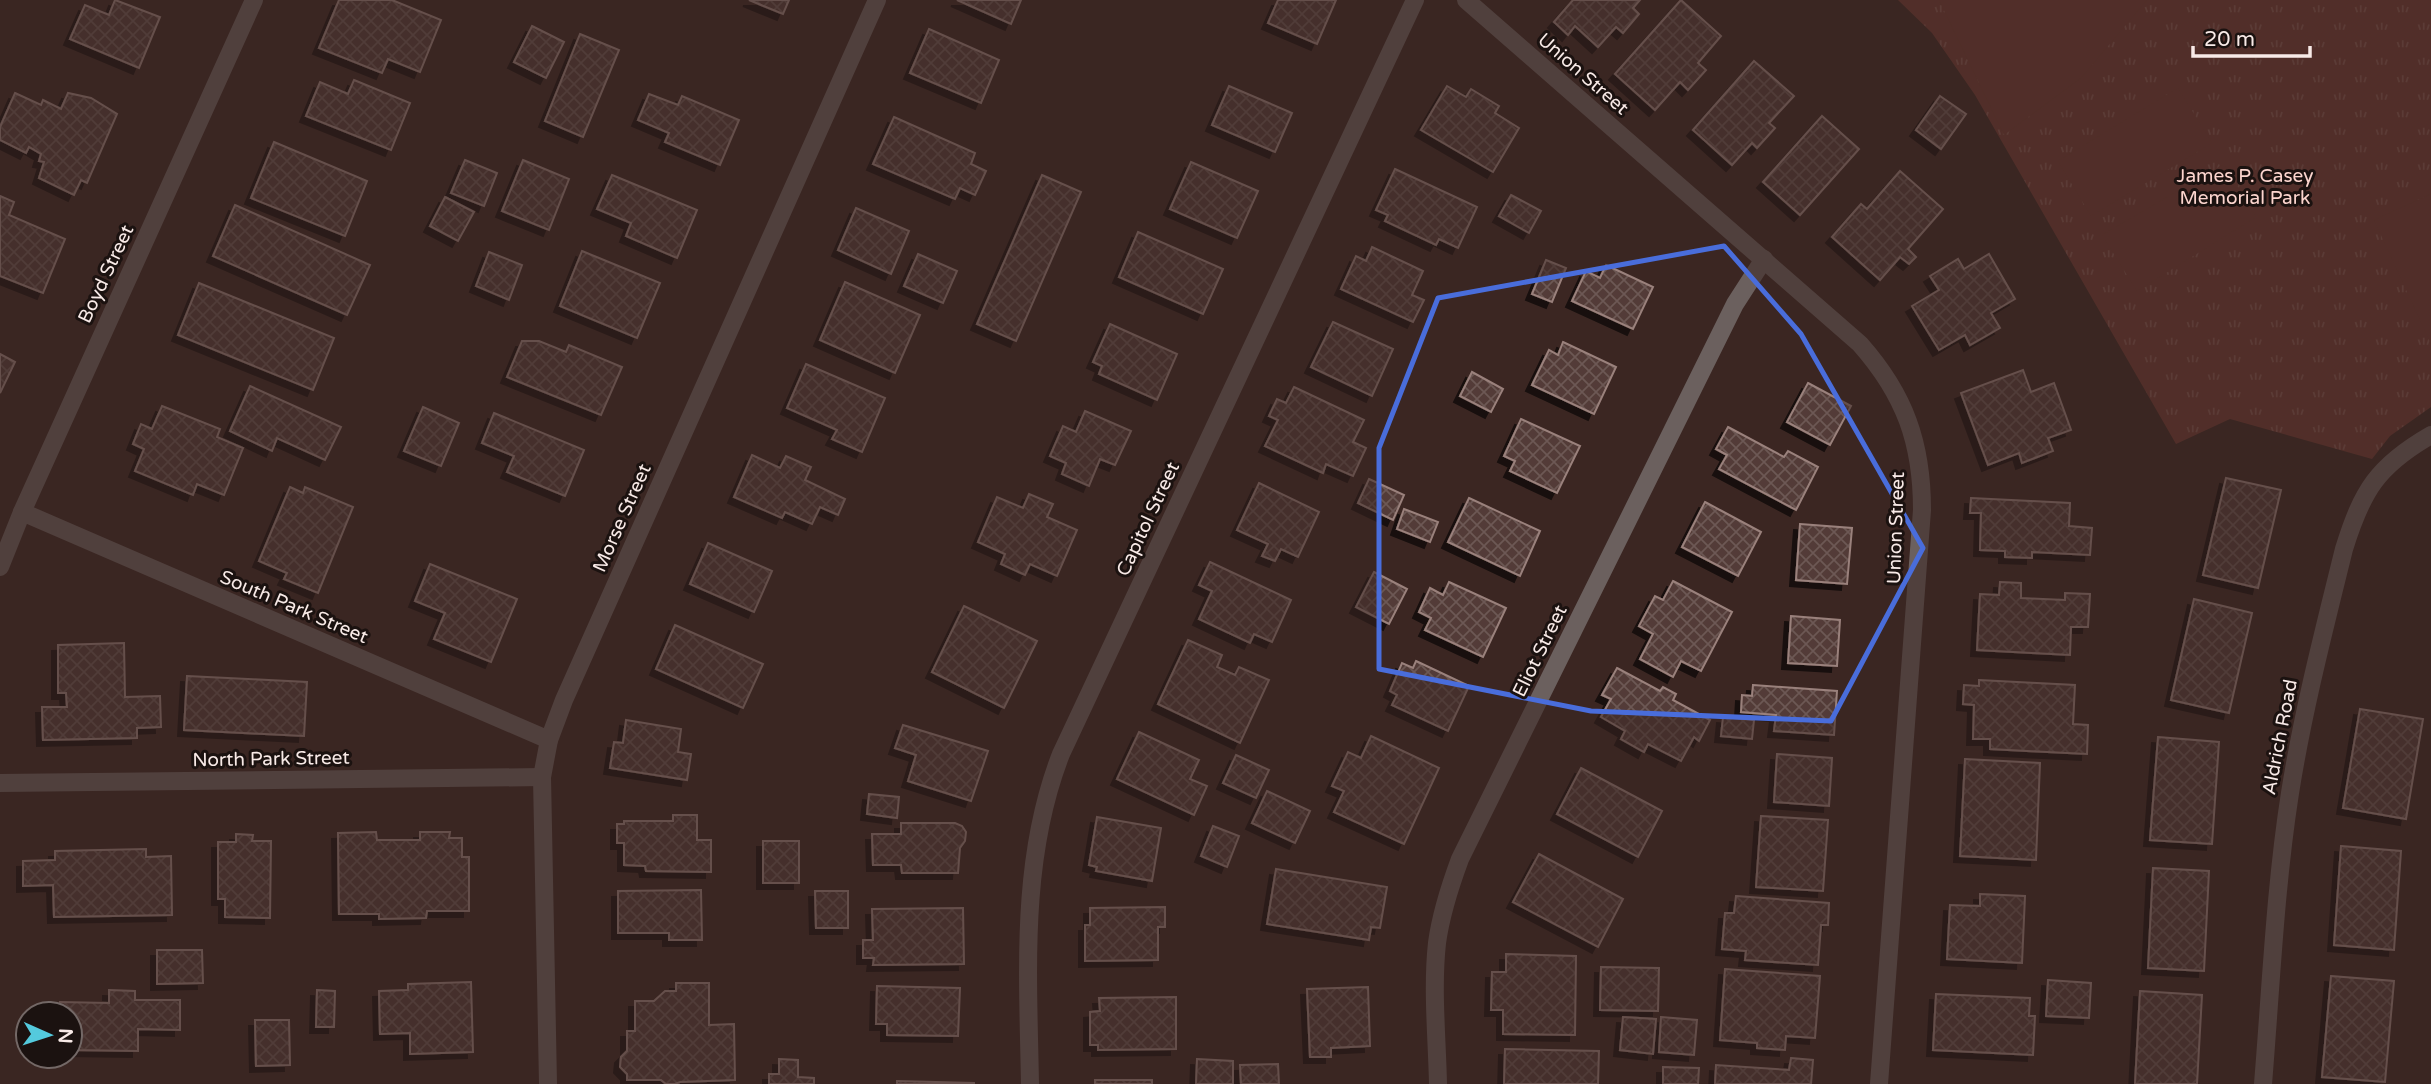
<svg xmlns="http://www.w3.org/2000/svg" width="2431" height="1084" font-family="'Varela Round',sans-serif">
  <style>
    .park { fill: url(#park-tufts) }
    .pitch { fill: #6d3931 }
    .building { fill: url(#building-cross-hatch); stroke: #9a817c; stroke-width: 2; filter: url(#shadow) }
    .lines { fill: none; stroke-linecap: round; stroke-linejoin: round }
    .minor { stroke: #6b605e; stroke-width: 18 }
    .marked { fill: none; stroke: #496ddb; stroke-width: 5; stroke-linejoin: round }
    .labels { text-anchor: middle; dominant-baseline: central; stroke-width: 6; stroke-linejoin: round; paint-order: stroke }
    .street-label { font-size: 19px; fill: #f8eae7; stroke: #1b1210 }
    .park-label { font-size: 19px; fill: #fcd5ce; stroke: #1b1210 }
  </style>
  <defs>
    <pattern id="park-tufts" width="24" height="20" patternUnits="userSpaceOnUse" patternTransform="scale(1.75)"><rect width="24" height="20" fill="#6d3931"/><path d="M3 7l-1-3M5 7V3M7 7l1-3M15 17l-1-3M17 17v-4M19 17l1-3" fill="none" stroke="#83564f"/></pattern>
    <pattern id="building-cross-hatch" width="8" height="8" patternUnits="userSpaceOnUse" patternTransform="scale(1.75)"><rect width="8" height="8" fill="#523b37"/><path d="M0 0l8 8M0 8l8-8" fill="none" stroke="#6c5854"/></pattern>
    <filter id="shadow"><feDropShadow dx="-6" dy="6" stdDeviation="0" flood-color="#0009"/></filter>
  </defs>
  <rect width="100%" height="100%" fill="#3b2622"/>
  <polygon class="park" points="1898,0 2431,0 2431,407 2390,436 2372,459 2230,419 2176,444 1975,95 1932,33"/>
  <g class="pitch">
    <polygon points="1939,0 2147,0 2081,78 2004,135"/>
    <polygon points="2178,88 2212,143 2091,216 2058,161"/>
    <polygon points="2224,164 2256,217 2137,291 2102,235"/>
    <polygon points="2431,194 2431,344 2374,220"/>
  </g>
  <g class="building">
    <polygon points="115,0 160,17 139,68 70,39 85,5 109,15"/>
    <polygon points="339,0 392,0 441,20 420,72 388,59 382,73 319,48"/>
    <polygon points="749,0 789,0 783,14"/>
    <polygon points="957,0 1021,0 1011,24"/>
    <polygon points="1278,0 1336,0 1317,44 1268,23"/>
    <polygon points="1573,0 1640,0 1633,8 1639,14 1623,33 1616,27 1598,47 1575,26 1568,35 1554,22"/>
    <polygon points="1681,0 1721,36 1698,63 1706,70 1688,90 1680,82 1655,110 1615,74"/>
    <polygon points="532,26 564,42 546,78 514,62"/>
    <polygon points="929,29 999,60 981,103 910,73"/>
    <polygon points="580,34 619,50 583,137 545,121"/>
    <polygon points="1754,61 1794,96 1769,123 1775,128 1757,148 1752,143 1732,165 1693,130"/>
    <polygon points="354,80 410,103 391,150 306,116 320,82 348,94"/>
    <polygon points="1229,86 1292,113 1275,152 1212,125"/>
    <polygon points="1447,86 1466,97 1471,89 1499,106 1495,113 1519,128 1493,172 1421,130"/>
    <polygon points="15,93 41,105 43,100 61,109 68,93 91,98 117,114 87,183 81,180 74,195 39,178 44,162 39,161 41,154 29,147 26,153 0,140 0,127"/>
    <polygon points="649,94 678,105 682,96 739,120 720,165 665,142 669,133 638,120"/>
    <polygon points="1940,96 1966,114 1941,149 1916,130"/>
    <polygon points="1822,116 1859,149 1800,215 1763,182"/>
    <polygon points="894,117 975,153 971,164 986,171 975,195 960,188 955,199 873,164"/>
    <polygon points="274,142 367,181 345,236 251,198"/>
    <polygon points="465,160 497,173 484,206 451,193"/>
    <polygon points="523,160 569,179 549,230 502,211"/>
    <polygon points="1191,162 1258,191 1237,238 1170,209"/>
    <polygon points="1395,169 1477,207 1458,248 1439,239 1436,245 1385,221 1388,215 1376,210"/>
    <polygon points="1900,171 1943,209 1908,249 1916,257 1909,264 1900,257 1880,280 1832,237 1861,204 1867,209"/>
    <polygon points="612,175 697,210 677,258 626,236 631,223 597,209"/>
    <polygon points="1042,175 1081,192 1016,341 977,324"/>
    <polygon points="1511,195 1541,211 1529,233 1499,216"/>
    <polygon points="0,196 14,202 9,215 65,239 43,293 0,276"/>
    <polygon points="445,197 474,212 458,241 430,226"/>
    <polygon points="235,205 370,265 347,315 213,256"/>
    <polygon points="856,208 909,231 891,274 838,250"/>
    <polygon points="1138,232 1223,269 1203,314 1119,277"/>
    <polygon points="1372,247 1423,271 1412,295 1424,300 1413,322 1341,289 1356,256 1366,261"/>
    <polygon points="582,251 660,283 637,338 560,306"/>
    <polygon points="489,252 522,265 509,300 476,286"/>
    <polygon points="918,254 957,271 943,303 904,286"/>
    <polygon points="1989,254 2015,299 1991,313 2000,328 1970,345 1965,335 1939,350 1912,306 1939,290 1930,276 1958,259 1964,269"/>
    <polygon points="1546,260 1566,268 1552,302 1532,294"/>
    <polygon points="1606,265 1653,287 1633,329 1572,301 1586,271 1600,278"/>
    <polygon points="845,282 920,315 895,373 820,340"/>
    <polygon points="199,283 334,338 313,390 178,335"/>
    <polygon points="1333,322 1393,349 1372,396 1311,367"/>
    <polygon points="1110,324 1177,354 1157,400 1099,374 1102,366 1093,362"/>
    <polygon points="522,341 539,341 566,352 569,345 622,367 601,415 507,377"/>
    <polygon points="1563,342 1616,367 1594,414 1532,385 1549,350 1558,355"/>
    <polygon points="0,354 15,362 0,393"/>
    <polygon points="806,364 885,398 862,452 832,439 837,430 787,408"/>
    <polygon points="2023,370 2031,392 2054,383 2071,430 2048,438 2053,451 2022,463 2019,453 1988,465 1961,393"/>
    <polygon points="1472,372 1503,389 1491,412 1460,396"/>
    <polygon points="1808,383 1851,406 1830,445 1787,422"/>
    <polygon points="250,386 341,427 325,460 277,438 272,451 230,431"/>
    <polygon points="1294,387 1364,420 1353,442 1366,448 1353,476 1326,464 1323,473 1265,446 1278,420 1269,416 1277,399 1286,403"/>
    <polygon points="162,406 220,429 217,437 243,448 224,495 197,484 193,495 135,471 144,449 133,444 141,424 152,429"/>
    <polygon points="423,407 459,423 441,466 404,451"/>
    <polygon points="1085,411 1131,431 1115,465 1100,459 1089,486 1062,474 1066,463 1050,456 1063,426 1076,432"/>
    <polygon points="494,413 584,450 565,496 507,472 514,456 482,443"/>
    <polygon points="1521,419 1580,446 1557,493 1510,471 1515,461 1504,456"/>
    <polygon points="1728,427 1784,457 1788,451 1818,467 1796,510 1719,469 1727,455 1716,449"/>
    <polygon points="752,455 780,468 786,456 811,467 805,480 845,499 838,515 820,507 812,524 785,512 782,518 734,497"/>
    <polygon points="2226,478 2281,490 2258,588 2203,575"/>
    <polygon points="1369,479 1404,495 1393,520 1358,503"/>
    <polygon points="1259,483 1319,512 1298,557 1281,549 1275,561 1262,556 1268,544 1237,530"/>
    <polygon points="290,487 303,493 305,487 353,507 318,593 284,579 287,573 259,561"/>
    <polygon points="1029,494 1053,504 1047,517 1077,530 1057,576 1030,564 1025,575 1001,564 1005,554 978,542 997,497 1023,508"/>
    <polygon points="1469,498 1540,531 1520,576 1448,542"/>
    <polygon points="1971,498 2070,503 2069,526 2092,528 2090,555 2032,552 2032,558 2005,557 2005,551 1980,550 1981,513 1970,513"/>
    <polygon points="1705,502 1761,532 1738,576 1682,547"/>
    <polygon points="1404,509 1438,522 1430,542 1397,529"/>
    <polygon points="1800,524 1852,528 1847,584 1796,580"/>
    <polygon points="708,543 772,571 754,612 690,584"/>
    <polygon points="1210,562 1291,600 1272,642 1254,634 1250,643 1199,619 1212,591 1199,585"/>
    <polygon points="430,564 517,599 491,662 434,639 445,613 415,601"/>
    <polygon points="1374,572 1407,589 1389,624 1356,607"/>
    <polygon points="1673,581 1732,612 1701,671 1681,661 1673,677 1640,659 1653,634 1639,626 1655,596 1663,600"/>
    <polygon points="1449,582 1506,608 1483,657 1425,630 1431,618 1419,612 1430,588 1443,595"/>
    <polygon points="2000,582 2021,583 2021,598 2065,600 2065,593 2090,594 2088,627 2071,627 2070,655 1977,650 1980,594 1999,595"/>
    <polygon points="2194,599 2252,613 2229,713 2171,700"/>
    <polygon points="964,606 1037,641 1004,708 932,672"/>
    <polygon points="1791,616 1840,620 1837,666 1788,663"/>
    <polygon points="675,625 763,664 743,708 656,669"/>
    <polygon points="1188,640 1222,655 1217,667 1235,675 1239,667 1269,680 1240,743 1158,704"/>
    <polygon points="124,643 125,697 160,696 161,727 137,728 137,738 43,740 42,707 67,707 66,693 58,693 58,645"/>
    <polygon points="1416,661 1469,686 1448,731 1392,705 1397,695 1390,691 1402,663 1413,668"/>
    <polygon points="1617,668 1660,691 1663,687 1676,694 1673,700 1710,720 1699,741 1694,737 1681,761 1648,744 1644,752 1621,739 1625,731 1601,717 1611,699 1602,695"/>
    <polygon points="187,676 307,682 304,736 184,730"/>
    <polygon points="1979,680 2075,685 2073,724 2088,725 2087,754 1990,749 1990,739 1973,739 1974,705 1963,704 1964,685 1979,686"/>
    <polygon points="1753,685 1837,691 1834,735 1774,731 1776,715 1741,712 1742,695 1752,696"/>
    <polygon points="2360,709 2423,719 2406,819 2343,808"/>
    <polygon points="1723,717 1754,720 1752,739 1721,736"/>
    <polygon points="626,720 681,729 678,752 691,754 687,780 610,768 614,742 623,743"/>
    <polygon points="903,725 988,751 971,801 908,781 916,755 895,748"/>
    <polygon points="1139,732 1199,760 1190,779 1207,786 1194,815 1117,779"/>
    <polygon points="1371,736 1439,768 1404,844 1334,812 1344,791 1332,786 1348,752 1361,758"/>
    <polygon points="2158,737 2219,742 2212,844 2150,840"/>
    <polygon points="1777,754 1832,758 1829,806 1774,802"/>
    <polygon points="1236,755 1269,770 1256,798 1223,783"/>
    <polygon points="1965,759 2040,763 2036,860 1960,856"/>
    <polygon points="1581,768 1662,811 1638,857 1557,814"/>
    <polygon points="1267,791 1310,811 1295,843 1252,823"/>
    <polygon points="869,794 899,797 897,818 867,814"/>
    <polygon points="673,815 697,815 697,840 711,840 711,872 646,871 645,866 624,865 624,843 617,843 617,824 624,824 624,821 673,821"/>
    <polygon points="1761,816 1828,820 1823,891 1756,887"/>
    <polygon points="1097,817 1161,828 1152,881 1096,871 1097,867 1089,865"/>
    <polygon points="901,823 955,823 962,826 966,832 965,841 960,848 958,873 902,873 901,865 873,865 872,834 901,834"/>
    <polygon points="1213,826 1239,836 1227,867 1201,856"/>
    <polygon points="376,832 377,840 420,840 420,832 450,832 449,838 462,838 462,857 469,857 469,911 427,911 426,918 379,919 379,914 339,914 338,833"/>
    <polygon points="236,834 253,835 252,841 271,841 270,918 225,917 225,899 218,899 218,842 236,842"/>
    <rect x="763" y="841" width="36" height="42"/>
    <polygon points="2341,846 2401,851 2394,950 2334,945"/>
    <polygon points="146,849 146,857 171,856 172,915 54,917 53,885 23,886 23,861 55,860 55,851"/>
    <polygon points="1539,854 1623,899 1598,947 1513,902"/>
    <polygon points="2153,868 2209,871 2204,971 2148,968"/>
    <polygon points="1276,869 1387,887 1380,928 1371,927 1369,940 1267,924"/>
    <polygon points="701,890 702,940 669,940 669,933 618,933 618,891"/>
    <polygon points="815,891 848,891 848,928 816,928"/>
    <polygon points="1980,894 2025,896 2022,963 1947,959 1950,905 1980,906"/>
    <polygon points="1736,896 1829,903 1828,925 1821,925 1818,965 1745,960 1746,951 1722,949 1725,913 1734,913"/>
    <polygon points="1165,907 1165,927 1158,927 1158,960 1085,961 1085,925 1090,925 1090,908"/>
    <polygon points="963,908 964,964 873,965 874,958 863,958 863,940 873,940 872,909"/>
    <polygon points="157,950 202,950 203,983 157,984"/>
    <polygon points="1506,954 1576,956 1575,1035 1503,1034 1503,1010 1491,1010 1492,972 1506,972"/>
    <polygon points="1601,967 1659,968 1658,1011 1600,1010"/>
    <polygon points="1725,969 1820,976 1815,1038 1786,1036 1785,1050 1757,1048 1757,1043 1720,1040"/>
    <polygon points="2331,976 2394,981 2385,1082 2322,1077"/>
    <polygon points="2048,980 2091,983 2089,1018 2046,1016"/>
    <polygon points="471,982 473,1052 410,1054 410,1033 380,1034 379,991 408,990 408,984"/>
    <polygon points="676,983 709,983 709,1025 734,1024 735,1080 680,1082 675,1084 666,1084 661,1080 627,1080 627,1074 620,1067 621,1057 627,1051 627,1031 635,1031 635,1001 654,1001 665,991 676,991"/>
    <polygon points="877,986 960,988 958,1036 887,1035 887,1024 876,1024"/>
    <polygon points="1368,987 1370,1046 1331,1048 1331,1057 1310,1057 1307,989"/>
    <polygon points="109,990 135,991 135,1000 180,1000 180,1030 138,1029 138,1051 70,1050 70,1014 60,1014 60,1002 109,1003"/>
    <polygon points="317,990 335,991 334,1027 316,1027"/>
    <polygon points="2140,991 2202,995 2197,1084 2135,1084"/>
    <polygon points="1936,994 2030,998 2029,1016 2035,1016 2033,1055 1933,1050"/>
    <polygon points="1176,997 1176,1049 1098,1050 1098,1045 1090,1045 1090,1012 1100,1011 1099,998"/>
    <polygon points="1623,1017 1656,1019 1653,1054 1620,1050"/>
    <polygon points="1661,1017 1697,1020 1694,1055 1659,1052"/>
    <polygon points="255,1020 289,1020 290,1065 256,1066"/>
    <polygon points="1505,1049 1599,1051 1598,1084 1504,1084"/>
    <polygon points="1791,1058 1813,1060 1811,1084 1715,1084 1716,1065 1789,1070"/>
    <polygon points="779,1059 798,1060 798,1077 814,1078 814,1084 769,1084 769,1074 779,1074"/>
    <polygon points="1197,1059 1233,1061 1233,1084 1196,1084"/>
    <polygon points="1278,1064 1279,1084 1241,1084 1240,1065"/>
    <polygon points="1663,1067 1699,1068 1698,1084 1663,1084"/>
    <rect x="1095" y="1080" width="57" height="4"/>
    <polygon points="897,1081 974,1083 974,1084 897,1084"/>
  </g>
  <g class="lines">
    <g class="minor">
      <path d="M1466,0l394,344c45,51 62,99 62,166l-43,574"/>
      <polyline points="22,512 549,740"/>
      <polyline points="0,567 22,512 254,0"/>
      <polyline points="0,783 542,777"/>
      <polyline points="548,1084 542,777 549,740 564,700 877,0"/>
      <path d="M1030,1084c-2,-112 -10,-225 31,-330l354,-754"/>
      <path d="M1438,1084c-1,-47 -6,-95 -1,-141 4,-30 13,-57 23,-84l275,-555 29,-45"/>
      <path d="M2263,1084c8,-97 12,-195 27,-291 13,-82 34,-163 54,-244 18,-58 33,-83 87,-114"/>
    </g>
  </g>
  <path d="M0 0H2431V1084H0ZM1724,246l77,88 122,214 -92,173 -240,-10 -212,-42v-221l59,-150z" fill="#3b2622" fill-opacity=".55" fill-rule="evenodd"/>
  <path class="marked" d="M1724,246l77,88 122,214 -92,173 -240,-10 -212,-42v-221l59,-150z"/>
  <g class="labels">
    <g class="street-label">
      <text transform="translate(1583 74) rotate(41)">Union Street</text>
      <text transform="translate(106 274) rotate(-65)">Boyd Street</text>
      <text transform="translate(622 518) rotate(-66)">Morse Street</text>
      <text transform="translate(1148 519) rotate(-65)">Capitol Street</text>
      <text transform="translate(1896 528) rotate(-88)">Union Street</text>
      <text transform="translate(294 607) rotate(23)">South Park Street</text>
      <text transform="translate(1540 651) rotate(-64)">Eliot Street</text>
      <text transform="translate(2280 737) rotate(-79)">Aldrich Road</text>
      <text transform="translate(271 759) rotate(-1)">North Park Street</text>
    </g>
    <g class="park-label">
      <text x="2245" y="176">James P. Casey<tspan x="2245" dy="22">Memorial Park</tspan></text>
    </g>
  </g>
  <g transform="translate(49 1035) rotate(93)"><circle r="33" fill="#1b1210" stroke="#736866" stroke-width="2"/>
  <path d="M0-5L12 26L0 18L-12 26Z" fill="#54cadd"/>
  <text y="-10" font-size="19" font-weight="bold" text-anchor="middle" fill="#f8eae7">N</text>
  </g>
  <path d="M2193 46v10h117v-10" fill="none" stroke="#f8eae7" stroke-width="3.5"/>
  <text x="2204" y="46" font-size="21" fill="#f8eae7" stroke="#1b1210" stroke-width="5" paint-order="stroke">20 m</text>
</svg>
